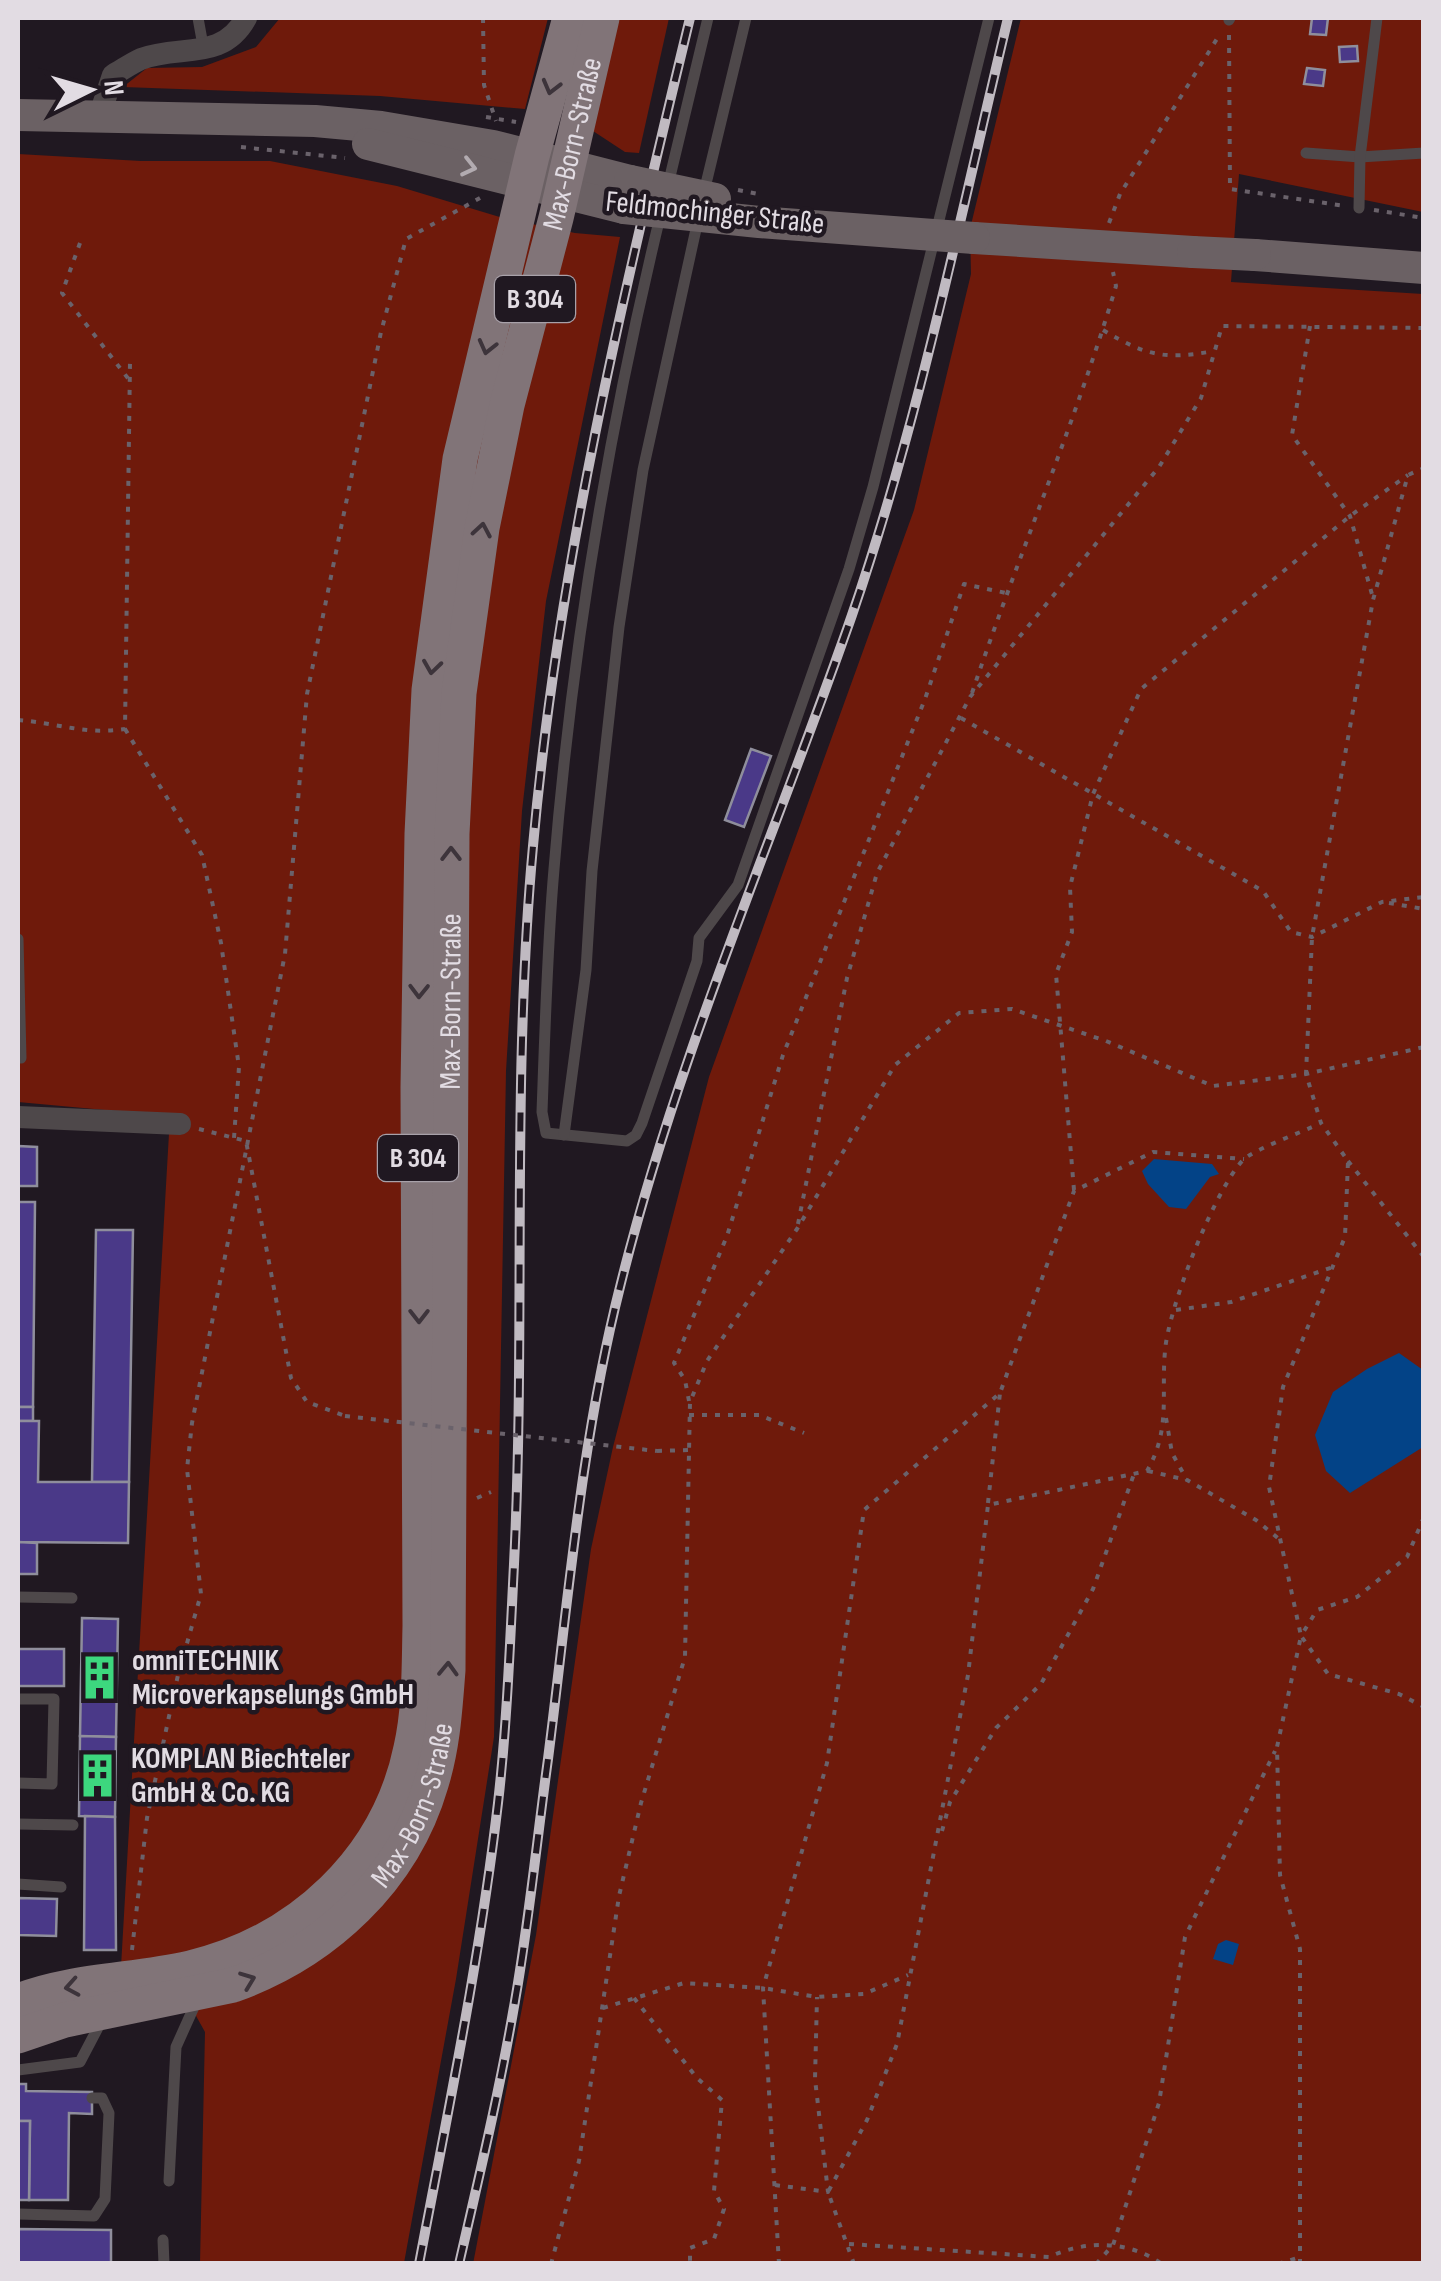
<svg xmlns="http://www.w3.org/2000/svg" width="1441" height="2281" font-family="'Sofia Sans Condensed',sans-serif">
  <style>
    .green { fill: #6f1a0b }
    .water { fill: #034387 }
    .building { fill: #4a3988; stroke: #8f8e9c; stroke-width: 2.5 }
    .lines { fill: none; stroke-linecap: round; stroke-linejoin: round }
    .path { stroke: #6a626b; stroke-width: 4; stroke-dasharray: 5 8; stroke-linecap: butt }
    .lane { stroke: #4e484a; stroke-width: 11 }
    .street { stroke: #4e484a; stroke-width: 22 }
    .secondary { stroke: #6b6164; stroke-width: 32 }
    .primary { stroke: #817478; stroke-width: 35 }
    .rail-casing { stroke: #c0bac1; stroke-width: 10 }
    .rail { stroke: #201821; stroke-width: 6; stroke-dasharray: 19; stroke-linecap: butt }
    .path-bridge { stroke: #6a626b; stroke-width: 4; stroke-dasharray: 5 8; stroke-linecap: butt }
    .secondary-bridge { stroke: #6b6164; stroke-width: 32 }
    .oneway { stroke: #3d343b }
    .oneway2 { stroke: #b2abb0 }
    .labels { text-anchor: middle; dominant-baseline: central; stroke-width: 9; stroke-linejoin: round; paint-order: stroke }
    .shield { fill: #201821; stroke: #a8a1a9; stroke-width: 2.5 }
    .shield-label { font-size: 28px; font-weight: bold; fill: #e2dce3 }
    .street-label { font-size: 30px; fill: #e2dce3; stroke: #201821 }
    .poi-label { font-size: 30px; font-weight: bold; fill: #e2dce3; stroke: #201821; text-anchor: start }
  </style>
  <rect width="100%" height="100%" fill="#201821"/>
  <g class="green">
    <polygon points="280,18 548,18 525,109 380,96 123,87 147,68 202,67 256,47"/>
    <polygon points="619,18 669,18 639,153 625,152 593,131"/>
    <polygon points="1021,18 1423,18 1423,212 1239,174 1231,282 1423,294 1423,2263 473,2264 536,1935 591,1549 613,1447 709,1077 914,510 971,274 970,229"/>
    <polygon points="18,154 141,161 270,161 397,186 503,218 575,233 620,237 546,601 522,811 506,1071 494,1737 456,1979 404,2263 200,2263 205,2032 180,1987 121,1967 170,1116 18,1102"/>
  </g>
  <g class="water">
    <polygon points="1154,1159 1212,1164 1219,1174 1210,1177 1186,1209 1169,1207 1148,1184 1142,1171"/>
    <polygon points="1399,1353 1423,1370 1421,1396 1423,1447 1350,1493 1326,1471 1315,1435 1333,1392 1367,1369"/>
    <polygon points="1226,1940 1239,1944 1233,1965 1213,1959 1218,1944"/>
  </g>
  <g class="building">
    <polygon points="1312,18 1328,18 1326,35 1310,34"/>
    <polygon points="1357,46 1358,61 1340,62 1339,47"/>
    <polygon points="1307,68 1325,70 1323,86 1304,84"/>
    <polygon points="751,749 771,756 744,827 725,820"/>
    <polygon points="18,1146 37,1147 37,1186 18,1186"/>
    <polygon points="18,1202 35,1202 33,1407 18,1407"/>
    <polygon points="96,1230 133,1230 129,1482 92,1482"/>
    <rect x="18" y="1407" width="15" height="14"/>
    <polygon points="18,1421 39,1421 38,1482 129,1482 128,1543 18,1542"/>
    <polygon points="18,1542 37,1543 37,1574 18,1574"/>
    <polygon points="82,1618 118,1619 116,1737 80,1736"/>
    <rect x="18" y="1649" width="46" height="37"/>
    <polygon points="80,1736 116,1737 115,1817 79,1816"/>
    <polygon points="85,1816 115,1817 116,1950 84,1950"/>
    <polygon points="18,1898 57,1899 56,1936 18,1935"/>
    <polygon points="18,2084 26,2084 26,2091 92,2092 92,2114 69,2113 68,2200 29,2200 30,2121 18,2121"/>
    <polygon points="18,2121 30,2121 29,2200 18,2200"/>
    <polygon points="18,2229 111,2230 111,2264 18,2264"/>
  </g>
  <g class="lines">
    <g class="path">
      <polyline points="483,18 484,85 496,121"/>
      <polyline points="1229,35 1230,189 1345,206"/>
      <polyline points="486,117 516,122"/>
      <polyline points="241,147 345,158"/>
      <polyline points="1374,210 1424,218"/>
      <polyline points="1109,223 1120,194 1220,34"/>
      <polyline points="80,243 62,293 130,381"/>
      <polyline points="1310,326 1292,435 1350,516 1373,598"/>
      <path d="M1103,330c43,26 62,30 111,21"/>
      <path d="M972,693c46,-137 103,-269 144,-407l-3,-14"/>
      <polyline points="961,718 1263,891 1291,932 1312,937 1382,902 1424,897"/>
      <path d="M18,720c40,3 66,15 107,9l5,-367"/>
      <polyline points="125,729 202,855 221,943 239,1067 234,1138"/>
      <polyline points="1389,903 1424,909"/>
      <polyline points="199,1129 246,1141 291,1378 307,1402 345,1416"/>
      <polyline points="1348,1161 1424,1257"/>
      <polyline points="1074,1190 1056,974 1072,932 1070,887 1093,794 1141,689 1350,516 1408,475"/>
      <polyline points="798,1224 847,978 877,873 970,697 1159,467 1201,398 1222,326 1424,328"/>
      <polyline points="1176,1310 1231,1302 1333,1267"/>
      <polyline points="689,1401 685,1380 674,1363 727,1236 783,1055 925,699 964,584 1006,593"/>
      <polyline points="689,1415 759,1415 804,1433"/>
      <polyline points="1166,1418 1172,1453 1187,1480 1256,1520 1279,1539"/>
      <polyline points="657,1451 688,1450"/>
      <polyline points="1148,1471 1187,1480"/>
      <polyline points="477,1498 491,1492"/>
      <polyline points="988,1503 1000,1393"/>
      <polyline points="1424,1517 1407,1557 1357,1597 1317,1610 1301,1636 1328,1674 1399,1694 1424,1707"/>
      <polyline points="942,1831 950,1802 996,1728 1041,1684 1093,1589 1134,1474"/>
      <polyline points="132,1950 147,1818 178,1675 201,1594 187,1469 192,1423 285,954 307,694 381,332 406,239 480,198"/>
      <polyline points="634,1998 697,2078 722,2100 714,2191 724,2209 714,2239 690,2248 690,2264"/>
      <polyline points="603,2008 684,1983 763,1988 817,1997 864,1994 908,1975"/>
      <polyline points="775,2185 828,2192 815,2079 817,1997"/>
      <path d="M849,2244l200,13c37,-17 79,-17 113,7"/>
      <polyline points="551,2264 579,2161 619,1896 641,1803 685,1657 690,1402 707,1361 797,1229 895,1065 959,1013 1012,1009 1106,1041 1213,1086 1306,1074 1424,1047"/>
      <polyline points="779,2264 763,1988 827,1763 864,1510 1000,1393 1074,1191 1153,1152 1244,1159"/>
      <path d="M854,2264l-26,-72 39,-72 30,-76 71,-369 20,-170 159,-34c24,-42 14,-75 18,-120 3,-42 49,-160 78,-191 10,-10 59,-28 76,-36"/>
      <polyline points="1096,2264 1113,2245 1159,2103 1185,1937 1275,1751"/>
      <polyline points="1278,2264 1300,2257"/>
      <polyline points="1300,2264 1300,1949 1280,1875 1277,1747 1301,1636 1269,1487 1283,1387 1345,1237 1348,1161 1321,1123 1306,1074 1312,937 1373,600 1408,475 1424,468"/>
    </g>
    <g class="lane">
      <polyline points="198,18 204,51"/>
      <polyline points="1229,20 1230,18"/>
      <polyline points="1306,153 1360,157 1424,153"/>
      <polyline points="668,185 708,18"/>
      <polyline points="704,192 746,18"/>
      <polyline points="1359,208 1360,157 1377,18"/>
      <path d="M660,217c-52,215 -88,432 -106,652 -7,80 -9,162 -12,243l4,21 81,8 9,-6 6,-12 55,-162 2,-23 39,-53 111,-316 24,-82 116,-469"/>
      <polyline points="18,1058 21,1058 18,939"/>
      <polyline points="564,1135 586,970 592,871 619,627 643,470 698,220"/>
      <polyline points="18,1597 72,1598"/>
      <polyline points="18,1699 54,1699 52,1784 18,1783"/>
      <polyline points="18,1824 73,1825"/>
      <polyline points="18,1884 61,1887"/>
      <polyline points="18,2070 80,2062 102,2020"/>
      <polyline points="169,2181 176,2047 198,1998"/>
      <polyline points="18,2214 94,2216 105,2199 109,2113 102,2098 92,2098"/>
      <polyline points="163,2240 164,2264"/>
    </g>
    <g class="street">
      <path d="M99,117l14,-42c9,-5 19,-12 28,-16 38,-15 81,3 105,-41"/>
      <polyline points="18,1117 180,1124"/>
    </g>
    <g class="secondary">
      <polyline points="18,115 315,121 381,127 493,146 630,181"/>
      <polyline points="368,144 624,208"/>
      <polyline points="974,238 1193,252"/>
      <polyline points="1255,255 1424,268"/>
    </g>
    <g class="primary">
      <path d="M18,2001c54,-21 115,-20 172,-33 109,-26 198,-108 221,-220 9,-40 8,-82 9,-122l-2,-539 4,-253 7,-144 31,-231 72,-303 38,-138"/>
      <path id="s1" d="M18,2036l47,-16 168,-35c92,-33 170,-105 198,-201 12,-38 14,-76 17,-114l4,-836 7,-141 23,-165 25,-123 49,-187 46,-200"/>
    </g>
    <defs>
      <g id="rail">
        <path d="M419,2264c29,-153 61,-306 79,-461 9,-79 12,-160 16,-239 12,-239 -3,-479 19,-718 25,-282 91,-554 157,-828"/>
        <path d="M459,2264c20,-87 41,-175 56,-263 14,-80 22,-162 33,-242 20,-157 33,-318 72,-472 57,-231 154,-448 232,-672 67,-194 108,-398 156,-597"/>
      </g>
    </defs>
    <use href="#rail" class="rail-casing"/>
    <use href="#rail" class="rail"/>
    <g class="path-bridge">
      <polyline points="738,190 758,194"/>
      <polyline points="345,1416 657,1451"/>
    </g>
    <g class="secondary-bridge">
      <polyline points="630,181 715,199"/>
      <polyline points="624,208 759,222 974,238"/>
      <polyline points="1193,252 1255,255"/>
    </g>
  </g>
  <defs><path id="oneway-chevron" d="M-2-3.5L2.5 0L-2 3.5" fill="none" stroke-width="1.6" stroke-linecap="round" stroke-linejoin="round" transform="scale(2.5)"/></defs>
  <g class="oneway">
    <use href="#oneway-chevron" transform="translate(551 87) rotate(105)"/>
    <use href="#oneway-chevron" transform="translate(487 347) rotate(104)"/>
    <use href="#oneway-chevron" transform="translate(482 530) rotate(-80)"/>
    <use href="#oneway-chevron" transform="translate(432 667) rotate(98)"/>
    <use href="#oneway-chevron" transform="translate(451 854) rotate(-90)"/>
    <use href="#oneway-chevron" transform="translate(419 991) rotate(91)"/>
    <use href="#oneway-chevron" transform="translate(419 1316) rotate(90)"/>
    <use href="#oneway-chevron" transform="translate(448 1669) rotate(-88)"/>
    <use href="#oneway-chevron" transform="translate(248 1980) rotate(-21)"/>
    <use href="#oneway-chevron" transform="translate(72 1987) rotate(170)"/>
  </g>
  <use class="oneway2" href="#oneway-chevron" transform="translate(469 167) rotate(13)"/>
  <defs>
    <symbol id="building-bare" viewBox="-9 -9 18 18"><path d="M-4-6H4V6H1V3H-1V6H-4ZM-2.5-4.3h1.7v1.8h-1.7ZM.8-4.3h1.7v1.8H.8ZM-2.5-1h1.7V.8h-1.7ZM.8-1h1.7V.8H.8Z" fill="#3dd77e" stroke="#201821" stroke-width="2.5" paint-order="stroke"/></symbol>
  </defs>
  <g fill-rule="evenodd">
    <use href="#building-bare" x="68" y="1646" width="63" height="63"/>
    <use href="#building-bare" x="66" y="1744" width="63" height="63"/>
  </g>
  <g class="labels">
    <g class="shield">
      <rect x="495" y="276" width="80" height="46" rx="8"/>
      <rect x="378" y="1135" width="80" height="46" rx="8"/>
    </g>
    <g class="shield-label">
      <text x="535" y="299">B 304</text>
      <text x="418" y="1158">B 304</text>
    </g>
    <g class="street-label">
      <text stroke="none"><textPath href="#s1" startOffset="2168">Max-Born-Straße</textPath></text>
      <text transform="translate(715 213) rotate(6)">Feldmochinger Straße</text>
      <text stroke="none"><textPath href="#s1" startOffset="1298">Max-Born-Straße</textPath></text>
      <text stroke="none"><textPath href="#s1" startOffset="488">Max-Born-Straße</textPath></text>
    </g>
    <g class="poi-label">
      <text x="132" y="1661">omniTECHNIK<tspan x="132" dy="34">Microverkapselungs GmbH</tspan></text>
      <text x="131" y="1759">KOMPLAN Biechteler<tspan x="131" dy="34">GmbH &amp; Co. KG</tspan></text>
    </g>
  </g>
  <rect width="1441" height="2281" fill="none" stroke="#e2dce3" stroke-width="40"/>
  <g transform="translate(90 90) rotate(85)" stroke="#201821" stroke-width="8" paint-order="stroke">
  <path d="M0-8L18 38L0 25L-18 38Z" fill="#e2dce3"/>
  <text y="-15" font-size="28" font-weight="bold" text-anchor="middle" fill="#e2dce3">N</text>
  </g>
</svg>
